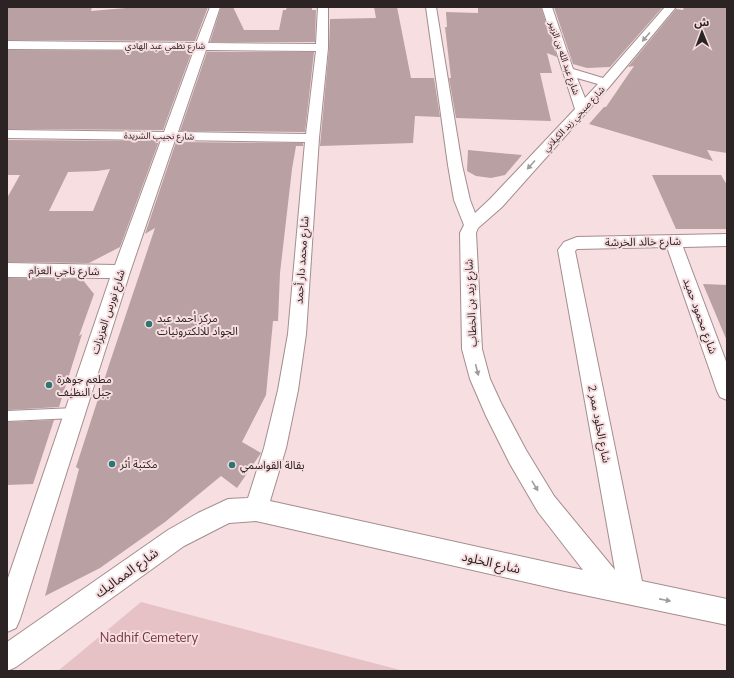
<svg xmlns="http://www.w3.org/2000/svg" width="734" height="678" font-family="'Nunito Sans','Noto Sans Arabic',sans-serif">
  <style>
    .green { fill: #e6c2c7 }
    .building { fill: #b8a0a3; fill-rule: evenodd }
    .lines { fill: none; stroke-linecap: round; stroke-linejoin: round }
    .service-casing { stroke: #a48d8f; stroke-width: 2 }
    .minor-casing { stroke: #a48d8f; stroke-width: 2 }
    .service { fill: #fff; fill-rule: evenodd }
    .minor { fill: #fff; fill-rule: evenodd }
    .oneway { fill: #a09c9c }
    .poi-dot { fill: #2c7571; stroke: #f7dee0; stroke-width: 1.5 }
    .labels { text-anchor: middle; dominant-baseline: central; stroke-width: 4; stroke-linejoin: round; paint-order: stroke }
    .far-street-label { font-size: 9px; fill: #2c2324; stroke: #f7dee0 }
    .street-label { font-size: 11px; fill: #2c2324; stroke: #f7dee0 }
    .poi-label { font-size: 11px; fill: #2c2324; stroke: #f7dee0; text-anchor: start }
    .near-street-label { font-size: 13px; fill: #2c2324; stroke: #f7dee0 }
    .near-park-label { font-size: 13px; fill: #753541; stroke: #f7dee0 }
  </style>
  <rect width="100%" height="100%" fill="#f7dee0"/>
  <polygon class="green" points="141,602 404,671 58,671"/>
  <g class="building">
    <polygon points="7,7 92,7 91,11 138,7 208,7 195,41 7,40"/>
    <polygon points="221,7 233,7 244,30 279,30 283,10 286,10 287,7 312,7 312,10 316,10 315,42 210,42"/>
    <polygon points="374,7 397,7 411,78 434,78 440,117 415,116 413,143 320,146 329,48 330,19 376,18"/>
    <polygon points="478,7 541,7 557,57 547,53 552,73 540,73 551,121 456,118 449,78 451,78 445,27 447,27 446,12 478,13"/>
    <polygon points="554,7 646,7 662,8 610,67 587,68 573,64"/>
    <polygon points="684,7 727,7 727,153 707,150 713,161 589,124 604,107 606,107 634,66 628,67 676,9 683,10"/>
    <polygon points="7,50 192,51 163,130 7,129"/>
    <polygon points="207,52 314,52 305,132 180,131"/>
    <path d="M7,140l152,1 -39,106 -31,16 -82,-1v-64l13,-23h-13zM110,169l-17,42h-44l19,-39 29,-1z"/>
    <polygon points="176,142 303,143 303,146 296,146 292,169 280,273 278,321 273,321 266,395 242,442 261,453 237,488 221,476 165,522 100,568 45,596 79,469 76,467 109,365 155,228 145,234"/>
    <polygon points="468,150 522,155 505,175 491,178 476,176 467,171"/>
    <polygon points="652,175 721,175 727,185 727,229 676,229"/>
    <polygon points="7,278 82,279 94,294 79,336 82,334 59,407 7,410"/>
    <polygon points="703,284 727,285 727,341"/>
    <polygon points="54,420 33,484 7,485 7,422"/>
  </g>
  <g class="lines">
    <defs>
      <polygon id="service" points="75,408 79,409 80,413 79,417 75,418 7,421 7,411"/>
      <path id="minor" d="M210,7h10l-12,36 108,1 2,-37h10v41l-9,90 -13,196 -8,56 -12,58 -16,53 313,69 -45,-58 -28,-48 -24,-48 -16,-37 -8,-30 -2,-116 4,-8 -10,-25 -6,-35 -22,-158h10l26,158 8,35 5,13 15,-14 85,-90 -33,-102h10l21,62 30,9 62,-71h11l-66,79 -108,121 -24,21 -2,5 6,116 8,30 11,24 25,47 28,46 61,74 -57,-320 6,-8 13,-5 150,-3v12l-44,1 44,117v36l-7,-3 -3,-6 -50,-144 -90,2 -2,2 67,330 85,18v26l-162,-34 -309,-70 -27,2 -45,23 -168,121 -9,4v-29l161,-112 30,-17 30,-14 20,-1 16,-50 14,-58 10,-56 17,-192 -130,-2 -45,132 -110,347 -4,9 -9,4v-51l103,-303 -103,-1v-14l108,2 46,-125 -154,-2v-8l157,2 30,-82 -187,-1v-8l189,2zM206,50l110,1 -10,83 -128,-2zM577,78l21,6 -13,14z"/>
    </defs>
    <use href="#service" class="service-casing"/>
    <use href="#minor" class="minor-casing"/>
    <use href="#service" class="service"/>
    <use href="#minor" class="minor"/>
  </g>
  <defs><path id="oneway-solid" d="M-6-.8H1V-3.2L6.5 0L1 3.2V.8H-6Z"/></defs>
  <g class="oneway">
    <use href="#oneway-solid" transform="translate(646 37) rotate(131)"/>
    <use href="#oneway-solid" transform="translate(531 165) rotate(132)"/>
    <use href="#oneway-solid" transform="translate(477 370) rotate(76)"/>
    <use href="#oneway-solid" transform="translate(535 486) rotate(59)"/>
    <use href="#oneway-solid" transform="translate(665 600) rotate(11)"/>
  </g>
  <g class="poi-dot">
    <circle cx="149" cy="324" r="4"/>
    <circle cx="49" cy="385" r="4"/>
    <circle cx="112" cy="464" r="4"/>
    <circle cx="232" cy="465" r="4"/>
  </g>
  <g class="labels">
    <g class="far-street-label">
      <text x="165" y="46">شارع نظمي عبد الهادي</text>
      <text transform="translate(564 58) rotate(71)">شارع عبد الله بن الزبير</text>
      <text transform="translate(574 119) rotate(-47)">شارع صبحي زيد الكيلاني</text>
      <text transform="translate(159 136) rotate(1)">شارع نجيب الشريدة</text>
    </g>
    <g class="street-label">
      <text transform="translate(643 242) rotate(-1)">شارع خالد الخرشة</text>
      <text transform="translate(302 260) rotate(-86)">شارع محمد دار أحمد</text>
      <text transform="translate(64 271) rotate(1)">شارع ناجي العزام</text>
      <text transform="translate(471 303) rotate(-93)">شارع زيد بن الخطاب</text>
      <text transform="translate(108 312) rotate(-72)">شارع نورس العزيزات</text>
      <text transform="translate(700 316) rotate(70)">شارع محمود حميد</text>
      <text transform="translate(599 424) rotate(79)">شارع الخلود ممر 2</text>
    </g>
    <g class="poi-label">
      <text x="157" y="318">مركز أحمد عبد<tspan x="157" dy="13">الجواد للالكترونيات</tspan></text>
      <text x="57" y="379">مطعم جوهرة<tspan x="57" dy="13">جبل النظيف</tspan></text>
      <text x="120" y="464">مكتبة أثر</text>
      <text x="240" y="465">بقالة القواسمي</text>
    </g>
    <g class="near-street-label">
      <text transform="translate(491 563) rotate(13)">شارع الخلود</text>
      <text transform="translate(127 573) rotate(-36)">شارع المماليك</text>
    </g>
    <g class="near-park-label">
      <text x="149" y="638">Nadhif Cemetery</text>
    </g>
  </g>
  <rect width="734" height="678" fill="none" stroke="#2c2324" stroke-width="16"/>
  <g transform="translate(702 32) rotate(359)" stroke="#f7dee0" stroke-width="3" paint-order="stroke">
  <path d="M0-3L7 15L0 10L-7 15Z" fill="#2c2324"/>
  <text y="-6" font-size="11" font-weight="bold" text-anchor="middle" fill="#2c2324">ش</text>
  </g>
</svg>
